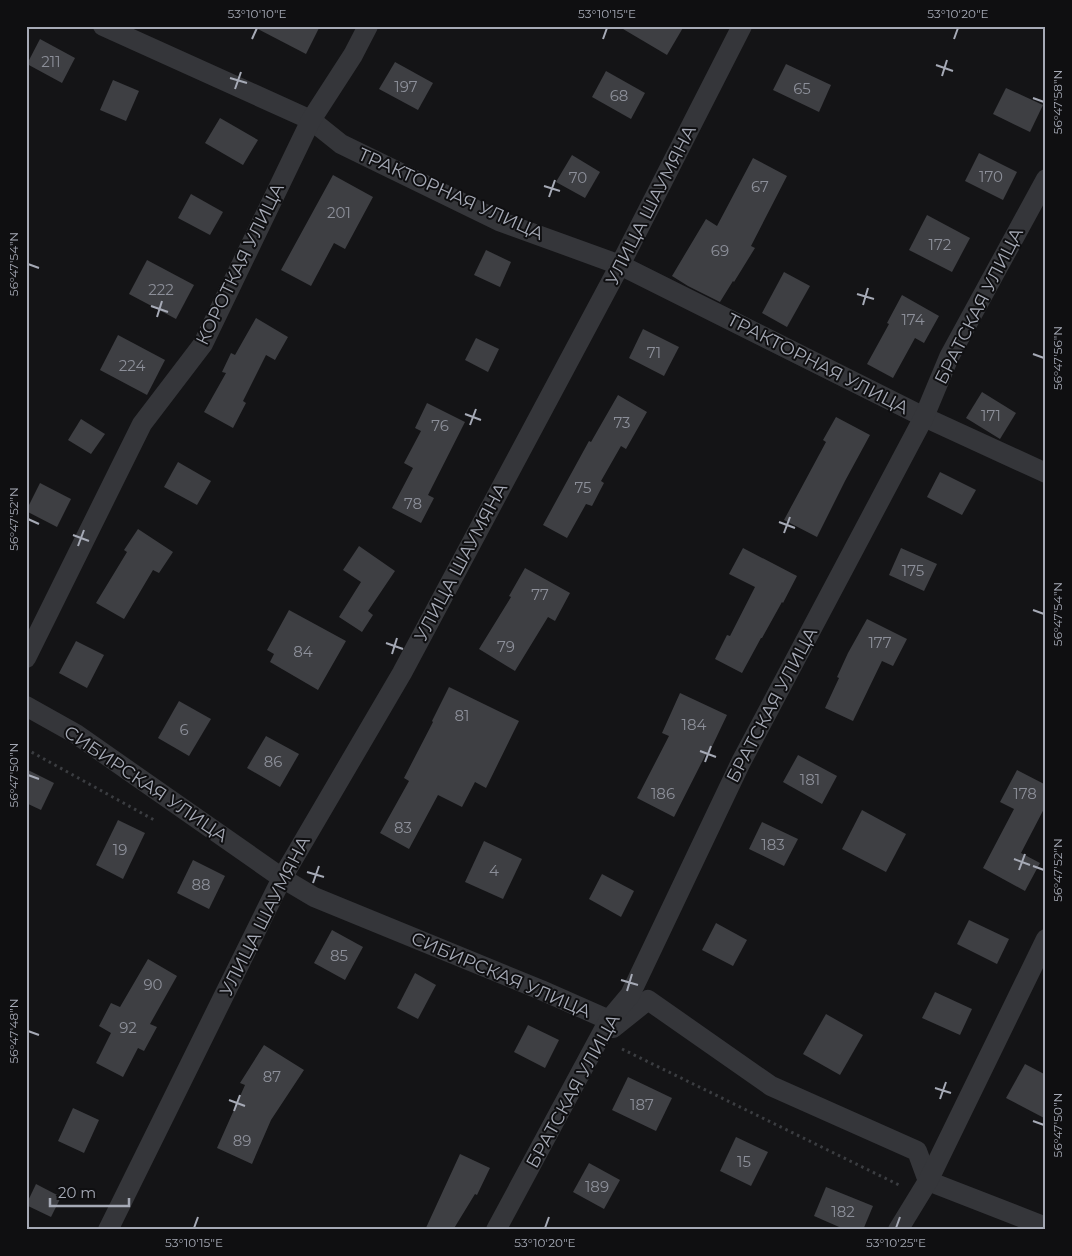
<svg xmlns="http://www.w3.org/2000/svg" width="1072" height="1256" font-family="Montserrat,sans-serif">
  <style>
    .building { fill: #3e3f43 }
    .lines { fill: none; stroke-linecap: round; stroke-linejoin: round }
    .path { stroke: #3b3d41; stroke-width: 3; stroke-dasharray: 2.5 4; stroke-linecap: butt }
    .street { stroke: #35363a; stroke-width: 20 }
    .ticks { fill: none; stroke: #a6aab6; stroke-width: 2 }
    .labels { text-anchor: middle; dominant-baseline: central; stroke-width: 4; stroke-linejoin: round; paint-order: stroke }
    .number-label { font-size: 15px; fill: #8c8f99 }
    .street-label { font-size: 18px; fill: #a6aab6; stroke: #0f0f11 }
    .neatline { fill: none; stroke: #a6aab6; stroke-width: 2 }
    .ticks-label { font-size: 12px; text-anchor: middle; fill: #a6aab6 }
  </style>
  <rect width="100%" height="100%" fill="#141416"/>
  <g class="building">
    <polygon points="252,26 320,26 306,54"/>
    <polygon points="618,26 684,26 667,55"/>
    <polygon points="40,39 75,58 62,83 27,64"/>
    <polygon points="395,62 433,83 418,110 379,89"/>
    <polygon points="786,64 831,85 819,112 773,90"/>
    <polygon points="606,71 645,93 631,119 592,97"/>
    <polygon points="113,80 139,91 126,121 100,110"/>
    <polygon points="1006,88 1043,105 1030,132 993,114"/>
    <polygon points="220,118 258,140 243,165 205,143"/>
    <polygon points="979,153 1017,172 1003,200 965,181"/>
    <polygon points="572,155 600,172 585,198 556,182"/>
    <polygon points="753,158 787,176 751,246 755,248 734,282 733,281 720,302 688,286 672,276 706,219 717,226"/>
    <polygon points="333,175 373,197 345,249 334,243 311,286 281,270"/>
    <polygon points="191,194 223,212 210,235 178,218"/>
    <polygon points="927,215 970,238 952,272 909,250"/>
    <polygon points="486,250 511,262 500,287 474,275"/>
    <polygon points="147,260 194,285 176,319 129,294"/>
    <polygon points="784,272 810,286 787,327 762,313"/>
    <polygon points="902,295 939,316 924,343 915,338 893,378 867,364 889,324 887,323"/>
    <polygon points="256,318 288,337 275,360 266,355 243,401 246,403 233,428 204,412 226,373 222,372 231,353 235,355"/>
    <polygon points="643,329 679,347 664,376 629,358"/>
    <polygon points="118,335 165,360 147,395 100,370"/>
    <polygon points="476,338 499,349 488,372 465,360"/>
    <polygon points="982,392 1016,413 1000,439 966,418"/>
    <polygon points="618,395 647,412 626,449 621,446 601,481 604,483 592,506 586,504 567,538 543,525 589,441 591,442"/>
    <polygon points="427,403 465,422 428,495 434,498 421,523 392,508 413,468 404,463 421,431 415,428"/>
    <polygon points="836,417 870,435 845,481 817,537 784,520 826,442 823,440"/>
    <polygon points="81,419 105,434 91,454 68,440"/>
    <polygon points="178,462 211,481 197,505 164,487"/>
    <polygon points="940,472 976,490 962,515 927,497"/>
    <polygon points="40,483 71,499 57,527 26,511"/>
    <polygon points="138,529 173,552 159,573 153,570 124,619 96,603 127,552 124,550"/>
    <polygon points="359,546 395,571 368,611 373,615 362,632 339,617 361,582 343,570"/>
    <polygon points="743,548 797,576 783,603 782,602 762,638 761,638 742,673 715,659 727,635 730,636 755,587 729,574"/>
    <polygon points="901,548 937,564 924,591 889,575"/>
    <polygon points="525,568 570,593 555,621 548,617 515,671 479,649 511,597 509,596"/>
    <polygon points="289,610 346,641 318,690 270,662 274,654 267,650"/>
    <polygon points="867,619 907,639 893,666 882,661 853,721 825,708 839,678 837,677 848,653"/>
    <polygon points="76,641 104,655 87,688 59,673"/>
    <polygon points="449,687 519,721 486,788 475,782 462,807 438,795 409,849 380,833 409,781 404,778 433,722 432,721"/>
    <polygon points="680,693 727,715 708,755 706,754 674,817 637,798 669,736 662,733"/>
    <polygon points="179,701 211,719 189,756 158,738"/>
    <polygon points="266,736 299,754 280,787 247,768"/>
    <polygon points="798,755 837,776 822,804 783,782"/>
    <polygon points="26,769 54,783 41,810 26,803"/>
    <polygon points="1017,770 1046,785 1046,805 1021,853 1040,863 1025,891 983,868 1014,809 1000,802"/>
    <polygon points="862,810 906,834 886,872 842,849"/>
    <polygon points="118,820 145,833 123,879 96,865"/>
    <polygon points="762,822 798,839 784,866 749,849"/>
    <polygon points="484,841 522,859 503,899 465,882"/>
    <polygon points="193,860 225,876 209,909 177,893"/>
    <polygon points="602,874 634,891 621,917 589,899"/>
    <polygon points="969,920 1009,939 997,964 957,944"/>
    <polygon points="716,923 747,940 733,966 702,950"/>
    <polygon points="332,930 363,947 345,980 314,963"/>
    <polygon points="148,959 177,976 150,1024 157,1027 144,1051 138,1048 123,1077 96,1063 111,1033 99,1026 111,1003 120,1007"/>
    <polygon points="415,973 436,985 418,1019 397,1008"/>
    <polygon points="935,992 972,1009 960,1035 922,1018"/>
    <polygon points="826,1014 863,1035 840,1075 803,1054"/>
    <polygon points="528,1025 559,1040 545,1068 514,1052"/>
    <polygon points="264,1045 304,1070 271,1120 252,1164 217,1148 245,1085 240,1083"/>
    <polygon points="1025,1064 1046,1075 1046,1119 1006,1098"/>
    <polygon points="628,1077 672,1098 656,1131 612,1110"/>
    <polygon points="73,1108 99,1120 84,1153 58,1141"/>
    <polygon points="736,1137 768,1152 751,1186 720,1171"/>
    <polygon points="460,1154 490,1168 477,1195 475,1194 453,1230 425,1230"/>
    <polygon points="589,1163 620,1180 604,1209 573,1192"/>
    <polygon points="36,1184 61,1197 51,1217 26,1205"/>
    <polygon points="826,1187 873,1206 863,1230 846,1230 814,1216"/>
  </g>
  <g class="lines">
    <g class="path">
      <polyline points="26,749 156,821"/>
      <polyline points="622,1049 899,1185"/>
    </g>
    <g class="street">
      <polyline points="103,26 311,120 341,144 499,221 620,265 924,417 1046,473"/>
      <polyline points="26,658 142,424 203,344 311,120 353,55 368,26"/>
      <polyline points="26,706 76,734 282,878 314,897 541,990 609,1020 613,1028 648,1000 771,1086 917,1151 928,1181 1046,1227"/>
      <polyline points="108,1230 282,878 402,673 620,265 742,26"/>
      <polyline points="496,1230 609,1020 630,995 741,762 924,417 949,357 1046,179"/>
      <polyline points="898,1230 928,1181 1046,939"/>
    </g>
  </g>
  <path class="ticks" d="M252,39l5,-11M603,39l4,-11M954,39l4,-11M936,65l17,6M942,76l5,-16M230,78l17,5M235,89l6,-17M1033,98l11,4M544,186l16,5M549,197l6,-17M28,264l11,4M857,294l17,5M863,305l5,-17M151,306l17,6M157,317l5,-16M1033,354l11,4M465,414l16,6M470,425l6,-16M28,519l11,5M779,522l16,6M784,533l6,-16M73,535l16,6M78,546l6,-16M1033,610l11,4M386,643l17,6M392,654l5,-16M700,751l16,6M705,762l6,-16M28,775l11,4M1014,859l16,6M1033,866l11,4M1019,870l6,-16M307,872l17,5M313,883l6,-17M621,980l17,5M627,991l5,-17M28,1031l11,4M935,1088l16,5M940,1099l6,-17M229,1100l16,6M234,1111l6,-16M1033,1121l11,4M194,1228l4,-11M545,1228l4,-11M896,1228l4,-11"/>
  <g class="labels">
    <g class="number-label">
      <text x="51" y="61">211</text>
      <text x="406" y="86">197</text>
      <text x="802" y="88">65</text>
      <text x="619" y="95">68</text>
      <text x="991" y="176">170</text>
      <text x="578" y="177">70</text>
      <text x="760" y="186">67</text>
      <text x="339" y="212">201</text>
      <text x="940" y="244">172</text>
      <text x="720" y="250">69</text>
      <text x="161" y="289">222</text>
      <text x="913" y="319">174</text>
      <text x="654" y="352">71</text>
      <text x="132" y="365">224</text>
      <text x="991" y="415">171</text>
      <text x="622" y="422">73</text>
      <text x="440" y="425">76</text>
      <text x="583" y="487">75</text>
      <text x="413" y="503">78</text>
      <text x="913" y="570">175</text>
      <text x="540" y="594">77</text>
      <text x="880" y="642">177</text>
      <text x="506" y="646">79</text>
      <text x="303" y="651">84</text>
      <text x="462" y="715">81</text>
      <text x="694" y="724">184</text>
      <text x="184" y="729">6</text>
      <text x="273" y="761">86</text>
      <text x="810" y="779">181</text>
      <text x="663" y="793">186</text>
      <text x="1025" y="793">178</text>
      <text x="403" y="827">83</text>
      <text x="773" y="844">183</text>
      <text x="120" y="849">19</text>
      <text x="494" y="870">4</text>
      <text x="201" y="884">88</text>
      <text x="339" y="955">85</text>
      <text x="153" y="984">90</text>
      <text x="128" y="1027">92</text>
      <text x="272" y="1076">87</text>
      <text x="642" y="1104">187</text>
      <text x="242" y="1140">89</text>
      <text x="744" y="1161">15</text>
      <text x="597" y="1186">189</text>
      <text x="843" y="1211">182</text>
    </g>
    <g class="street-label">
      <text transform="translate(451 194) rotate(24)">ТРАКТОРНАЯ УЛИЦА</text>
      <text transform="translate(651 205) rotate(-63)">УЛИЦА ШАУМЯНА</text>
      <text transform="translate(240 264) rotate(-64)">КОРОТКАЯ УЛИЦА</text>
      <text transform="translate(979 306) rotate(-63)">БРАТСКАЯ УЛИЦА</text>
      <text transform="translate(818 364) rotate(27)">ТРАКТОРНАЯ УЛИЦА</text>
      <text transform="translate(461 562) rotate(-62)">УЛИЦА ШАУМЯНА</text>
      <text transform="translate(772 705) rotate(-62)">БРАТСКАЯ УЛИЦА</text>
      <text transform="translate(146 784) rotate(34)">СИБИРСКАЯ УЛИЦА</text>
      <text transform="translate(265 916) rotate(-63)">УЛИЦА ШАУМЯНА</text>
      <text transform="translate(501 975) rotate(23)">СИБИРСКАЯ УЛИЦА</text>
      <text transform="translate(573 1091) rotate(-61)">БРАТСКАЯ УЛИЦА</text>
    </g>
  </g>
  <rect width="1072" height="1256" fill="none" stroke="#0f0f11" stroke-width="55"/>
  <path d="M50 1198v8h79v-8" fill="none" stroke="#a6aab6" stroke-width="2.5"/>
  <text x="58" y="1198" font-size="15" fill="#a6aab6" stroke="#0f0f11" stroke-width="4" paint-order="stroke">20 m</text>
  <rect x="28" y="28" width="1016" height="1200" class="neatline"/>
  <g class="ticks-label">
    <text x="257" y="18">53°10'10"E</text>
    <text x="607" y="18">53°10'15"E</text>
    <text x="958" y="18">53°10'20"E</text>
    <text transform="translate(1058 102) rotate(-90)" y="4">56°47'58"N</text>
    <text transform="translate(14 264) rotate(-90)" y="4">56°47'54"N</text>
    <text transform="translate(1058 358) rotate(-90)" y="4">56°47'56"N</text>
    <text transform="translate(14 519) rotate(-90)" y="4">56°47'52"N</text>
    <text transform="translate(1058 614) rotate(-90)" y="4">56°47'54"N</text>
    <text transform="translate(14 775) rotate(-90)" y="4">56°47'50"N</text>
    <text transform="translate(1058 870) rotate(-90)" y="4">56°47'52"N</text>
    <text transform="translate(14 1031) rotate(-90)" y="4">56°47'48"N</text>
    <text transform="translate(1058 1125) rotate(-90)" y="4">56°47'50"N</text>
    <text x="194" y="1247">53°10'15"E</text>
    <text x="545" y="1247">53°10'20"E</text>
    <text x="896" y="1247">53°10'25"E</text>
  </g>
</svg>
